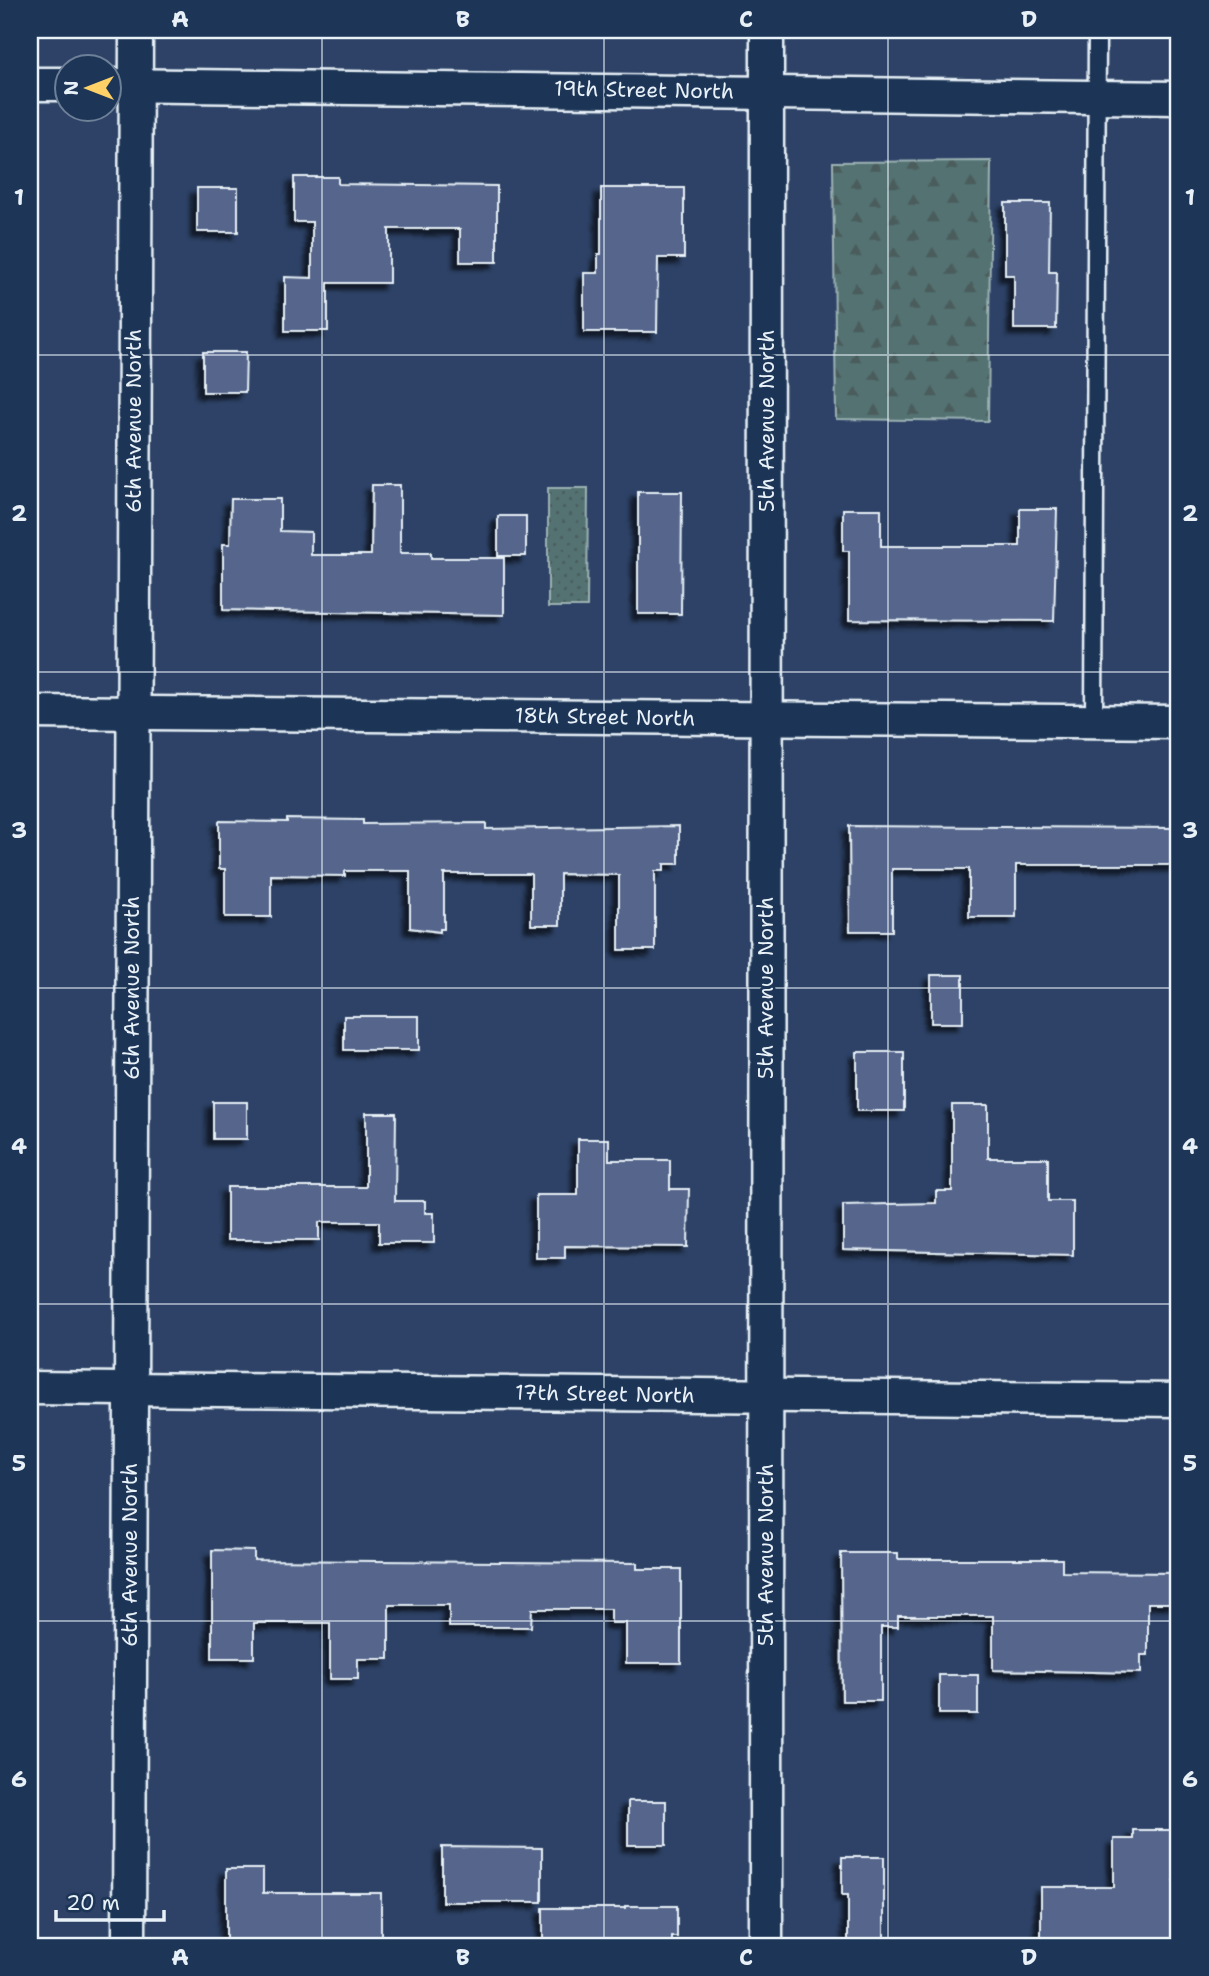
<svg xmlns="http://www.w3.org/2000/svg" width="1209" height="1976" font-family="'Shantell Sans',sans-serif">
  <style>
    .green { fill: url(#green-dots); stroke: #9db2b4; stroke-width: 2 }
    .forest { fill: url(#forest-firs); stroke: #9db2b4; stroke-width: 2 }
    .building { fill: #55658b; stroke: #e8f1f8; stroke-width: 2; filter: url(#shadow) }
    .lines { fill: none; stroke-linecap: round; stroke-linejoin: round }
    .lane-casing { stroke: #e8f1f8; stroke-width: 21 }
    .street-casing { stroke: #e8f1f8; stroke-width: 37 }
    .lane { stroke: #1d3557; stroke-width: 16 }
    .street { stroke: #1d3557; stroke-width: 32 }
    .grid { fill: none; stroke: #e8f1f8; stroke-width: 2; stroke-opacity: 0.55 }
    .labels { text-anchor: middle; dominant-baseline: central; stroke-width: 5; stroke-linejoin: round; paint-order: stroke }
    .street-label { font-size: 21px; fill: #e8f1f8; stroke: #1d3557 }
    .neatline { fill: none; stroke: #e8f1f8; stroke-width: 2.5 }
    .grid-label { font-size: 23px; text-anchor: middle; font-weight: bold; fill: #e8f1f8 }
  </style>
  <defs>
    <pattern id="green-dots" width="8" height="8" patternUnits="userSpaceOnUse" patternTransform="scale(1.75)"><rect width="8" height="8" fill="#527271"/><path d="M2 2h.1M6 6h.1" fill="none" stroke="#4b5b5c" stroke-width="1.8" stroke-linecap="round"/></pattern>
    <pattern id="forest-firs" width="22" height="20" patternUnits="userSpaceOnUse" patternTransform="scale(1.75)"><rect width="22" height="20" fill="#527271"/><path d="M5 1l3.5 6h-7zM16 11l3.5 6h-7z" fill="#4b5b5c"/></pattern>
    <filter id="shadow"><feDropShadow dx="-6" dy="6" stdDeviation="2" flood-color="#0009"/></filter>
  </defs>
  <rect width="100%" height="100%" fill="#2d4266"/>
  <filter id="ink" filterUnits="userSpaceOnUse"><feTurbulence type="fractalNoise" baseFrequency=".0143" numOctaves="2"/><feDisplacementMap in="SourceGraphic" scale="14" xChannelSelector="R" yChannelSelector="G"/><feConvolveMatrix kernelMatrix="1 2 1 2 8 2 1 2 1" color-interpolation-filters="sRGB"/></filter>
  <g filter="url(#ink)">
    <polygon class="green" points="548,488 588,488 587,607 548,607"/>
    <polygon class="forest" points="991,161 988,421 836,419 833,162"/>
    <g class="building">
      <polygon points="294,177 338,177 338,184 497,186 497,262 460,262 460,229 389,229 389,283 328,283 328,331 285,331 285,277 312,278 312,222 294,222"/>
      <rect x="197" y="188" width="41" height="44"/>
      <polygon points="601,188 684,188 684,258 658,258 657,332 584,332 584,273 598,273 598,254 601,254"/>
      <polygon points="1005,203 1050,203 1049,272 1057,272 1056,329 1014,329 1014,275 1005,275"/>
      <polygon points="203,352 246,352 245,392 203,392"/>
      <polygon points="372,485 400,485 400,553 431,553 431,558 504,558 504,615 223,610 223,544 230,544 231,499 280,499 280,531 311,532 311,555 371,555"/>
      <polygon points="638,492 682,492 681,614 638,614"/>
      <polygon points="843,509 881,509 881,546 1020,546 1020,509 1057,509 1054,621 849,620 849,551 843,551"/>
      <rect x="498" y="516" width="28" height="40"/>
      <polygon points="287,819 363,820 363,824 486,823 486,829 679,826 679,864 664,864 664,871 655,871 655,950 619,950 619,875 560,874 560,925 531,925 531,874 444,874 444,929 440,929 440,932 410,928 410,871 345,871 345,876 271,875 271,917 225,917 225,869 219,869 219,821 287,822"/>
      <polygon points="849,826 1179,828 1179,865 1016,865 1016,917 969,917 969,869 892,869 892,931 850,931"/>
      <rect x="931" y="975" width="32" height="48"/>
      <rect x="344" y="1016" width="75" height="34"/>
      <rect x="857" y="1052" width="47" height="59"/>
      <rect x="213" y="1102" width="34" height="37"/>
      <polygon points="952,1105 988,1105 988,1158 1048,1158 1048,1201 1073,1201 1073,1255 843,1250 843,1205 936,1203 936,1191 952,1191"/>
      <polygon points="366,1113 396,1113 395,1201 425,1201 425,1213 434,1213 434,1243 379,1243 379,1222 319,1222 319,1240 227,1240 227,1187 366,1187"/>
      <polygon points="578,1139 609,1139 609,1160 670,1160 670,1189 689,1189 688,1247 565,1246 565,1258 536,1258 536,1195 578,1195"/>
      <polygon points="212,1550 254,1551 254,1560 637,1563 637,1569 681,1569 681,1663 626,1663 626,1623 611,1623 611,1609 532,1609 531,1627 449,1627 449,1605 389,1605 389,1659 358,1659 358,1679 330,1679 330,1623 254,1623 254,1658 212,1658"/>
      <polygon points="841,1553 898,1553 898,1559 1062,1559 1062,1572 1179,1573 1179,1603 1148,1603 1148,1655 1141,1655 1141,1673 993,1670 993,1616 898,1616 898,1627 881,1627 881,1701 842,1701"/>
      <rect x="939" y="1675" width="39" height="39"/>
      <rect x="628" y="1801" width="38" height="44"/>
      <polygon points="1133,1830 1174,1830 1174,1896 1179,1896 1179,1946 1041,1946 1041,1887 1114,1887 1114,1839 1133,1839"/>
      <polygon points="442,1847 542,1848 542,1902 442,1902"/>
      <polygon points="842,1857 884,1857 884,1946 848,1946 848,1895 842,1895"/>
      <polygon points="226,1869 263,1869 263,1893 381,1893 381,1946 226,1946"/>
      <polygon points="625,1906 677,1906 677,1937 672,1937 672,1946 543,1946 543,1908 625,1908"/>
    </g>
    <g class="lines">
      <defs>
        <polyline id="lane" points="1094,722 1097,30"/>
        <g id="street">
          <polyline points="30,84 66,84"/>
          <polyline points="108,85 1179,98"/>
          <polyline points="30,712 1179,722"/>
          <polyline points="30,1388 1179,1400"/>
          <polyline points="129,1946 136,30"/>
          <polyline points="766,1946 767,30"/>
        </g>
      </defs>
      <use href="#lane" class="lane-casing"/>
      <use href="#street" class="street-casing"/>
      <use href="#lane" class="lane"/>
      <use href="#street" class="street"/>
    </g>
  </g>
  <path class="grid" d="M322,30v1916M604,30v1916M888,30v1916M30,355h1149M30,672h1149M30,988h1149M30,1304h1149M30,1621h1149"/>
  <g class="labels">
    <g class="street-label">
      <text transform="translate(644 90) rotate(1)">19th Street North</text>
      <text transform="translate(134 421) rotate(-90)">6th Avenue North</text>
      <text transform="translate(767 421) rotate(-90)">5th Avenue North</text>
      <text transform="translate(605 717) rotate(1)">18th Street North</text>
      <text transform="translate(132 988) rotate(-90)">6th Avenue North</text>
      <text transform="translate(766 988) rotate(-90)">5th Avenue North</text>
      <text transform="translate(605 1394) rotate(1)">17th Street North</text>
      <text transform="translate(130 1555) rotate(-90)">6th Avenue North</text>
      <text transform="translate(766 1555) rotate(-90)">5th Avenue North</text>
    </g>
  </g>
  <rect width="1209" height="1976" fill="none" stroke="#1d3557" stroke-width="77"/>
  <g transform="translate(88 88) rotate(270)"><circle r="33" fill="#1d3557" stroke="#6e8097" stroke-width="2"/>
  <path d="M0-5L12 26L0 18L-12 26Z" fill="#ffd166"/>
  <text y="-10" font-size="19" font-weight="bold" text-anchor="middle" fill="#e8f1f8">N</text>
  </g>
  <path d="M56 1910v10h108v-10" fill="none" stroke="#e8f1f8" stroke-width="3.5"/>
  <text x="66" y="1910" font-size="21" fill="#e8f1f8" stroke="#1d3557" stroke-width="5" paint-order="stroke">20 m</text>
  <rect x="38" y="38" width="1132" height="1900" class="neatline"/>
  <g class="grid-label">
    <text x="180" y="27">A</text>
    <text x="463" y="27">B</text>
    <text x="746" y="27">C</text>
    <text x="1029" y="27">D</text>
    <text x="19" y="205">1</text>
    <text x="1190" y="205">1</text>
    <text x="19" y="521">2</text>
    <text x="1190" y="521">2</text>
    <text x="19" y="838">3</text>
    <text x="1190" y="838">3</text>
    <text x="19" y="1154">4</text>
    <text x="1190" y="1154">4</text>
    <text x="19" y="1471">5</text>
    <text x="1190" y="1471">5</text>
    <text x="19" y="1787">6</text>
    <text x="1190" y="1787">6</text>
    <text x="180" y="1965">A</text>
    <text x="463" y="1965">B</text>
    <text x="746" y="1965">C</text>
    <text x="1029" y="1965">D</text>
  </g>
</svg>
